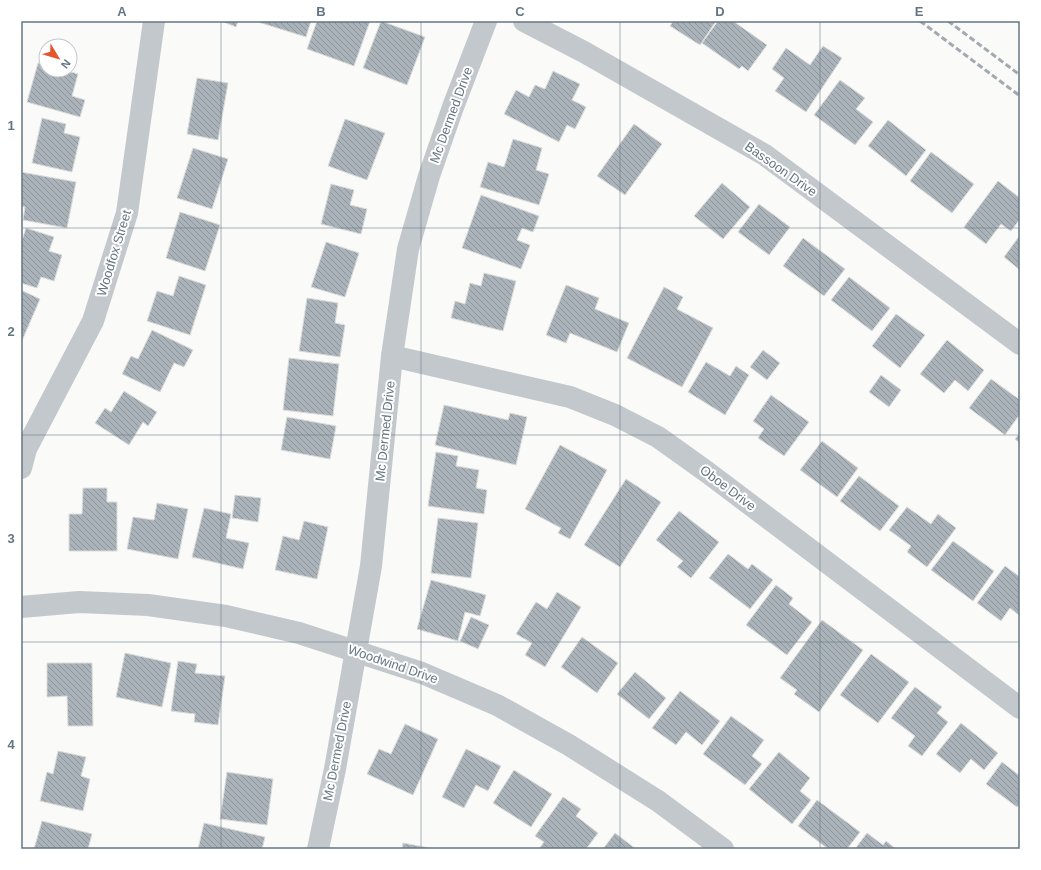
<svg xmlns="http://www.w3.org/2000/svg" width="1041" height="870" font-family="Helvetica,sans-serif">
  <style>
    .building { fill: url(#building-back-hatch); stroke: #dcdcda }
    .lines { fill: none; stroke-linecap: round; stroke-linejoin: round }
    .street { stroke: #c3c8cc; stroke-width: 22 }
    .rail { stroke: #a2aab0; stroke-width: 3; stroke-dasharray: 6 3; stroke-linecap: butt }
    .grid { fill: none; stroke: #657683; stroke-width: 1; stroke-opacity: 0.55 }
    .labels { text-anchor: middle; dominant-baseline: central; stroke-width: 4; stroke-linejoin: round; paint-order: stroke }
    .street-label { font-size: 13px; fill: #657683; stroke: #fff }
    .neatline { fill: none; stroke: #657683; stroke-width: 1.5 }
    .grid-label { font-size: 13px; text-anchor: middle; font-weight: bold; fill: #657683 }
  </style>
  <defs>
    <pattern id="building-back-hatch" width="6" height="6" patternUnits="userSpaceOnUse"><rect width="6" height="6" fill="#aab3b9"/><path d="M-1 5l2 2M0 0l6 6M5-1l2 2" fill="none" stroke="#8e969c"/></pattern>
  </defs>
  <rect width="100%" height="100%" fill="#fafaf8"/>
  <g class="building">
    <polygon points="221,21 238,21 236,27"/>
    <polygon points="258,21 311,21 306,37 258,22"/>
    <polygon points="317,21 370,21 354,66 307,49"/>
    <polygon points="381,21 425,37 407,85 363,68"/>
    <polygon points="673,21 716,21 700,45 670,26"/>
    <polygon points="718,21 733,21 767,45 748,71 742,66 739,69 702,43"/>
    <polygon points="823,46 842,58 806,112 775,91 784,78 772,69 786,48 810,65"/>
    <polygon points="38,63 46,65 46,70 64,70 78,74 72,96 85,100 80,117 27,102"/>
    <polygon points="553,71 580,84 572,100 586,107 575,129 567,125 559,142 504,114 516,90 529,97 535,85 545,89"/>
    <polygon points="197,78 228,83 218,140 187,134"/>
    <polygon points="840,80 865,98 856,109 873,122 855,145 814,115"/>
    <polygon points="42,118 66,124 64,133 80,137 72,172 32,163"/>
    <polygon points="345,119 385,133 367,180 328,166"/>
    <polygon points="888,120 926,150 906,176 868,146"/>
    <polygon points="634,124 662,144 625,195 597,176"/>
    <polygon points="513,139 542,148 536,170 549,174 539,205 480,187 488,162 504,167"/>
    <polygon points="193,148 228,159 212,209 177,198"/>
    <polygon points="931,152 974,184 952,213 910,181"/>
    <polygon points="21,172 76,182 67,228 23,220 25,207 21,206"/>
    <polygon points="998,181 1020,198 1020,219 1011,231 1001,224 986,244 964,227"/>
    <polygon points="722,183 750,207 723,239 694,216"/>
    <polygon points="331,184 354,190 350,205 367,209 361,234 321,224"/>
    <polygon points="481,195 539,216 533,232 522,228 517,240 530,245 521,269 462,248"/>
    <polygon points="759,204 790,227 769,255 738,232"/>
    <polygon points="180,212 220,225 205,271 166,258"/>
    <polygon points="26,228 54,237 49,251 62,255 54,281 41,277 37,288 21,283 21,243"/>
    <polygon points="1020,235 1020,270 1004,257"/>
    <polygon points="803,238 845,269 824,296 783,266"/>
    <polygon points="326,242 359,253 345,297 311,287"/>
    <polygon points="484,273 516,281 503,331 451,318 455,301 465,304 470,283 481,286"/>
    <polygon points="179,276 206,285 190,335 147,321 157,291 173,296"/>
    <polygon points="849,277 890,308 872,331 831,300"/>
    <polygon points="566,285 599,298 595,309 629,323 617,352 570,333 566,343 546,335"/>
    <polygon points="664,287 683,297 677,309 713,328 682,387 627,358"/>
    <polygon points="21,290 40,299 21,343"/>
    <polygon points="307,298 338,303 335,323 345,325 340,357 299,351"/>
    <polygon points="896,314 925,335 900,368 872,346"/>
    <polygon points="152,330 193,350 184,367 174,363 160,392 122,374 131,356 138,359"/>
    <polygon points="947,340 984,370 968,391 955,380 944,393 920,374"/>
    <polygon points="763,350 780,363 767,380 750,367"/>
    <polygon points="289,358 339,364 333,416 283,410"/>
    <polygon points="706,362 730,376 736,366 749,375 725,415 688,392"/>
    <polygon points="881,375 901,390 889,407 869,392"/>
    <polygon points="991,379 1020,400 1020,414 1005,435 969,408"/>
    <polygon points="124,391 157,412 148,426 143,422 129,445 95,423 105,408 111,412"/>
    <polygon points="771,395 809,422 784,456 758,438 764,429 753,421"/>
    <polygon points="444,405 508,420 510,413 527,417 516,465 435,445"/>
    <polygon points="287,417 336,426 330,459 281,450"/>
    <polygon points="1020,433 1020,443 1015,439"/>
    <polygon points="822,441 858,468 837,497 800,470"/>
    <polygon points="560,445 607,470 570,539 558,533 561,528 525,509"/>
    <polygon points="436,452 458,456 456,466 479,470 476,488 487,490 484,514 428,506"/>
    <polygon points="859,476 899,506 880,531 840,501"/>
    <polygon points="626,479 661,502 620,567 584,545"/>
    <polygon points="83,488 107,488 107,502 117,502 117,551 69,551 69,514 82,514"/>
    <polygon points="235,495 261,498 258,522 232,518"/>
    <polygon points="157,503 188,509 178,559 127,549 133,517 154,520"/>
    <polygon points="907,507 931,524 938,514 956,528 927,567 907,552 911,546 889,530"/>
    <polygon points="204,508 231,514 226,538 249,543 243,569 192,557"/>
    <polygon points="679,511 719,542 691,578 677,567 683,561 656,540"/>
    <polygon points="438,518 478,523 471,578 431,573"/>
    <polygon points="304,521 328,527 317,579 275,570 283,536 299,540"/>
    <polygon points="953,541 994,571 973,601 931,570"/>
    <polygon points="728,554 748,569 752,564 773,580 750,609 709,578"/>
    <polygon points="1005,566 1020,577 1020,616 1010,608 1001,621 977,603"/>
    <polygon points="431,580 486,595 480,616 465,612 458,641 417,629"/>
    <polygon points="776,585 793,598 789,604 812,622 787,655 746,625"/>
    <polygon points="557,592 581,607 545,667 525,655 532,643 516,634 536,602 547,609"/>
    <polygon points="471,617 489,625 478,649 460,641"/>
    <polygon points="822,620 863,650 819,712 794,694 797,690 780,678"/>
    <polygon points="582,637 618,663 597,693 561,667"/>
    <polygon points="125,653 171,663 162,707 116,697"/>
    <polygon points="871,654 909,682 878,723 840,695"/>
    <polygon points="178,661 197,664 195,673 225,676 218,725 194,722 195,714 171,711"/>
    <polygon points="47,663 92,663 93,726 68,726 67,696 47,697"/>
    <polygon points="635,672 666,698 649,719 617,694"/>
    <polygon points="915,687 942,707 937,713 948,722 922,756 908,746 915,736 891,718"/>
    <polygon points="680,691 720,721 702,745 686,732 676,745 652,728"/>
    <polygon points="731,716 764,740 752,756 762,764 745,785 703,754"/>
    <polygon points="961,723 998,753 984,770 971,759 960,773 936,754"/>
    <polygon points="405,724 438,739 413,795 367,774 379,749 391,754"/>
    <polygon points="466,749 501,766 488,791 476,785 464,808 442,797"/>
    <polygon points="58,751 86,757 81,776 90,779 83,811 40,801 47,772 53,774"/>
    <polygon points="779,752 810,778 800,791 811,800 792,824 749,789"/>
    <polygon points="1002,762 1020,776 1020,804 1017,807 986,784"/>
    <polygon points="514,770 552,794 531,827 493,803"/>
    <polygon points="227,772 273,779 267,825 220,819"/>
    <polygon points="563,797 581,809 576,816 598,833 586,849 539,849 544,842 535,836"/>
    <polygon points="817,800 860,832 847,849 826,849 827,848 798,826"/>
    <polygon points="42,821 92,834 88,849 34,849"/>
    <polygon points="204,823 265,837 262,849 198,849"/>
    <polygon points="615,833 636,849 603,849"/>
    <polygon points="867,833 883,845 886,841 896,849 855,849"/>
    <polygon points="403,843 430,848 429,849 402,849"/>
  </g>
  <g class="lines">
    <g class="street">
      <polyline points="524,21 584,52 765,155 1020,344"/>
      <polyline points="392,356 570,397 615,415 658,437 707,472 1020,708"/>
      <polyline points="21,468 26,449 93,321 127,213 154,21"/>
      <polyline points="21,607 79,602 148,605 226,616 299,633 422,673 497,705 569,745 658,801 723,849"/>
      <polyline points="318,849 335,769 371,566 392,356 408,249 429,176 453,107 486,21"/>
    </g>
    <g class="rail">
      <polyline points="920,21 1020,96"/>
      <polyline points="948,21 1020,75"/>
    </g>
  </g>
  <path class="grid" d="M221,21v828M421,21v828M620,21v828M820,21v828M21,228h999M21,435h999M21,642h999"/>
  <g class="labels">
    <g class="street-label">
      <text transform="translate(451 115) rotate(-70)">Mc Dermed Drive</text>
      <text transform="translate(781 169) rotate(35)">Bassoon Drive</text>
      <text transform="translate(114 253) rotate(-73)">Woodfox Street</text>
      <text transform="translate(385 431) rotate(-84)">Mc Dermed Drive</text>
      <text transform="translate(728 488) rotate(37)">Oboe Drive</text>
      <text transform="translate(393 664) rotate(19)">Woodwind Drive</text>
      <text transform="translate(337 751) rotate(-79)">Mc Dermed Drive</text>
    </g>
  </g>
  <rect width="1041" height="870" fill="none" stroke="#ffffff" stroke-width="44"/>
  <g transform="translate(58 58) rotate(128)"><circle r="19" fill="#ffffff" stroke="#c1c8cd"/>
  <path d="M0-3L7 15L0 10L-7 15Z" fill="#e4572e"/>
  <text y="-6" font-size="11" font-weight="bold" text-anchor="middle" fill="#657683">N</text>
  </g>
  <rect x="22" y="22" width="997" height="826" class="neatline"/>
  <g class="grid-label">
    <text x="122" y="16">A</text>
    <text x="321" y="16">B</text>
    <text x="520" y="16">C</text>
    <text x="720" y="16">D</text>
    <text x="919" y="16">E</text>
    <text x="11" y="130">1</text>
    <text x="11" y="336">2</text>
    <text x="11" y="543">3</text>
    <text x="11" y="749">4</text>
  </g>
</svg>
